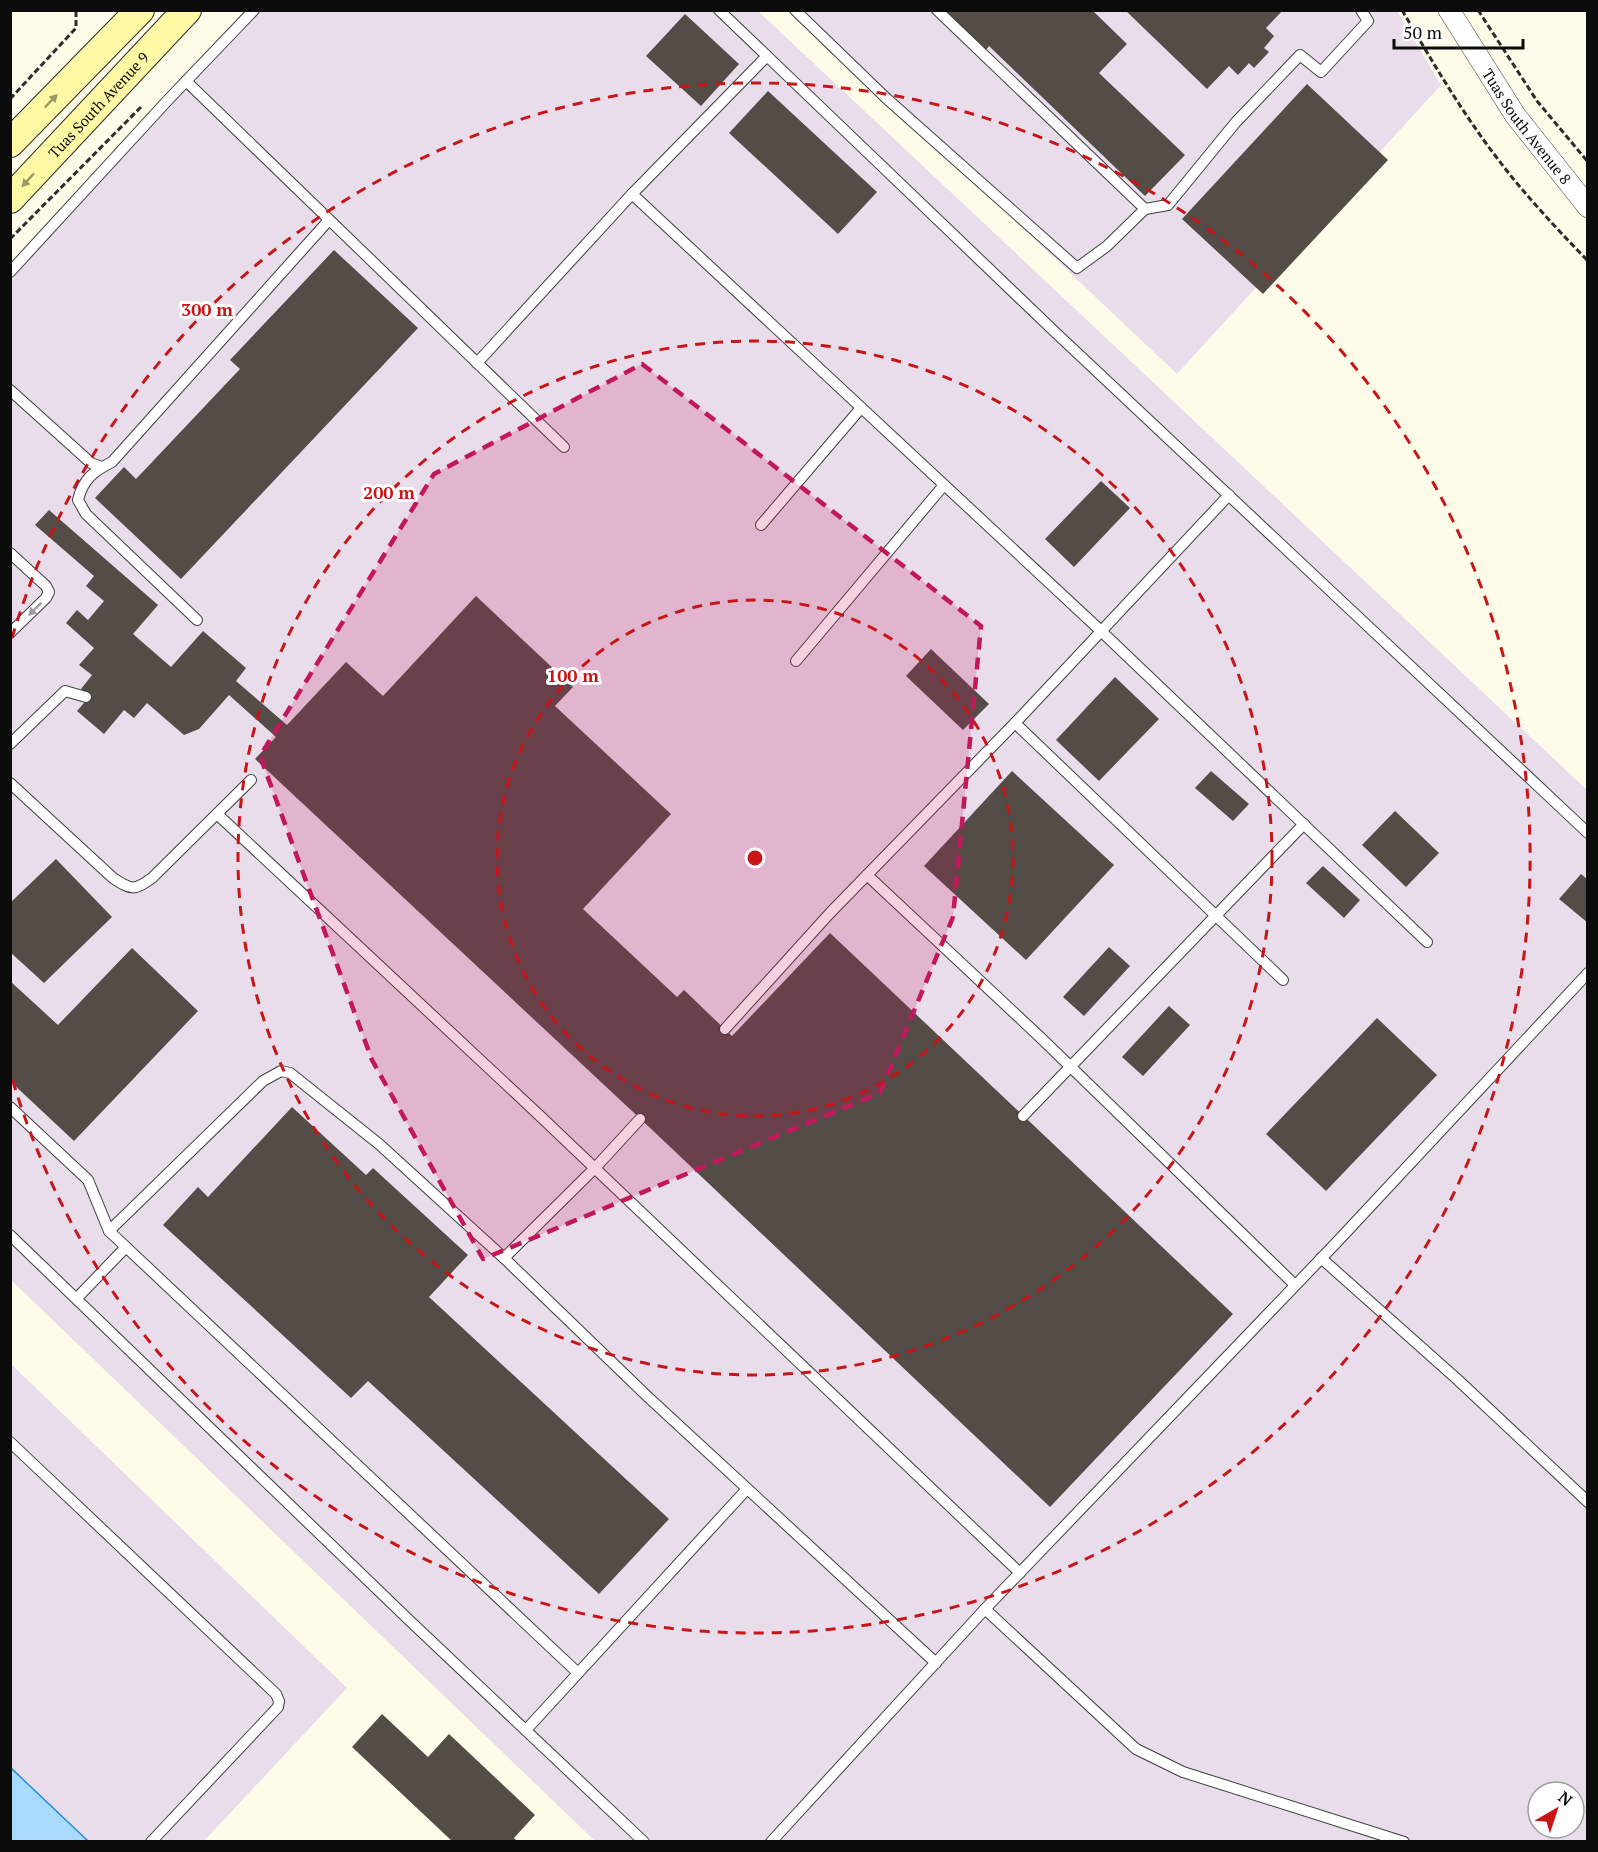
<svg xmlns="http://www.w3.org/2000/svg" width="1598" height="1852" font-family="'PT Serif',serif">
  <style>
    .industrial { fill: #eaddeb; fill-rule: evenodd }
    .water { fill: #a7dafd; stroke: #268ddb; stroke-width: 1.5 }
    .building { fill: #544c46 }
    .lines { fill: none; stroke-linecap: round; stroke-linejoin: round }
    .lane-casing { stroke: #3e3e3e; stroke-width: 12 }
    .street-casing { stroke: #3e3e3e; stroke-width: 22 }
    .secondary-casing { stroke: #2d2d2d; stroke-width: 30 }
    .path { stroke: #2d2d2d; stroke-width: 3; stroke-dasharray: 6 3; stroke-linecap: butt }
    .lane { stroke: #fff; stroke-width: 10 }
    .street { stroke: #fff; stroke-width: 21 }
    .secondary { stroke: #fff8a4; stroke-width: 28 }
    .oneway { fill: #9d9967 }
    .oneway2 { fill: #9d9d9d }
    .marked { fill: #c2185b; fill-opacity: 0.2; stroke: #c2185b; stroke-width: 4.5; stroke-dasharray: 12 8; stroke-linejoin: round }
    .ring { fill: none; stroke: #c81518; stroke-width: 3; stroke-dasharray: 10 8 }
    .labels { text-anchor: middle; dominant-baseline: central; stroke-width: 6; stroke-linejoin: round; paint-order: stroke }
    .street-label { font-size: 15px; fill: #0b0b0b; stroke: #fff }
    .centre { fill: #c81518; stroke: #fff; stroke-width: 3 }
    .ring-label { font-size: 18px; text-anchor: middle; font-weight: bold; fill: #c81518; stroke: #fff; stroke-width: 6; stroke-linejoin: round; paint-order: stroke }
  </style>
  <rect width="100%" height="100%" fill="#fffbe9"/>
  <g class="industrial">
    <path d="M245,11h513l829,779v1051h-992l-584,-561 -1,-1014zM1538,1792h36v36h-36z"/>
    <polygon points="793,11 1397,11 1441,85 1177,374"/>
    <polygon points="10,1363 347,1688 204,1841 11,1841"/>
  </g>
  <polygon class="water" points="10,1768 11,1768 88,1841 11,1841"/>
  <g class="building">
    <polygon points="945,10 1092,10 1127,44 1099,73 1185,155 1145,196 989,46 986,50"/>
    <polygon points="1125,10 1283,10 1266,28 1274,36 1264,48 1269,52 1254,68 1249,63 1238,75 1229,66 1207,89"/>
    <polygon points="685,14 739,64 701,106 646,56"/>
    <polygon points="1307,84 1388,160 1263,294 1182,219"/>
    <polygon points="768,91 877,192 838,234 729,133"/>
    <polygon points="334,250 418,328 181,579 95,498 124,467 136,479 240,369 230,360"/>
    <polygon points="1101,481 1130,508 1074,567 1045,539"/>
    <polygon points="49,510 158,605 133,634 171,667 203,631 246,668 236,681 287,725 346,662 383,696 476,596 573,687 555,706 671,814 583,909 677,997 684,990 732,1036 830,933 1233,1314 1050,1507 647,1125 255,759 276,737 229,695 199,729 184,735 147,703 134,718 124,710 104,734 77,711 90,696 81,689 92,675 79,665 94,648 66,623 77,610 88,620 104,601 86,586 94,576 35,525"/>
    <polygon points="931,649 989,704 963,730 906,676"/>
    <polygon points="1115,677 1159,719 1099,781 1056,740"/>
    <polygon points="1012,771 1114,865 1026,960 924,866"/>
    <polygon points="1211,771 1249,804 1233,821 1195,788"/>
    <polygon points="1395,811 1439,853 1406,887 1362,845"/>
    <polygon points="56,859 112,917 44,983 10,952 10,903"/>
    <polygon points="1323,866 1360,900 1344,918 1306,883"/>
    <polygon points="1581,874 1588,880 1588,923 1559,899"/>
    <polygon points="1109,947 1130,966 1084,1016 1063,997"/>
    <polygon points="132,948 198,1011 74,1141 10,1081 10,981 58,1025"/>
    <polygon points="1169,1006 1190,1025 1143,1076 1122,1057"/>
    <polygon points="1377,1018 1437,1075 1326,1191 1266,1134"/>
    <polygon points="292,1107 366,1175 373,1168 468,1255 429,1297 669,1519 599,1594 368,1381 351,1398 163,1225 198,1187 208,1197"/>
    <polygon points="382,1714 428,1757 449,1734 535,1815 514,1838 518,1842 453,1842 352,1747"/>
  </g>
  <g class="lines">
    <defs>
      <g id="lane">
        <polyline points="719,10 1056,333 1588,833"/>
        <polyline points="795,10 886,98 1077,268 1107,246 1145,209 1168,205 1236,122 1300,55 1321,72 1368,21 1361,10"/>
        <polyline points="937,10 1145,209"/>
        <polyline points="186,81 564,447"/>
        <polyline points="632,194 1101,631 1427,942"/>
        <polyline points="10,272 167,101 254,10"/>
        <polyline points="477,363 632,194 767,56"/>
        <polyline points="10,390 91,463 99,466"/>
        <polyline points="761,525 861,408"/>
        <polyline points="10,553 46,586 49,592 46,598 10,633"/>
        <path d="M197,620l-111,-106 -8,-14c5,-21 16,-29 34,-38l217,-242"/>
        <polyline points="796,661 944,485"/>
        <polyline points="1015,723 1283,980"/>
        <polyline points="10,744 65,691 86,697"/>
        <path d="M10,783l103,95c18,12 21,13 39,0l99,-98"/>
        <polyline points="217,814 539,1115 1020,1573"/>
        <polyline points="867,875 1041,1038 1295,1285"/>
        <polyline points="725,1029 830,913 1015,723 1229,495"/>
        <polyline points="10,1107 88,1180 109,1231 578,1673"/>
        <polyline points="1023,1116 1304,824"/>
        <polyline points="109,1231 263,1081 281,1071 290,1073 379,1144 504,1258 648,1397 936,1663"/>
        <polyline points="10,1235 410,1621 644,1842"/>
        <polyline points="504,1258 595,1168 640,1119"/>
        <polyline points="1321,1258 1458,1380 1588,1502"/>
        <polyline points="77,1298 126,1247"/>
        <polyline points="10,1442 276,1694 279,1701 278,1707 151,1842"/>
        <polyline points="985,1609 1136,1749 1183,1772 1404,1842"/>
        <polyline points="526,1730 747,1489"/>
        <polyline points="771,1842 985,1609 1336,1243 1588,973"/>
      </g>
      <g id="street">
        <path id="s1" d="M1449,10l66,105 73,92"/>
      </g>
      <g id="secondary">
        <polyline points="10,143 140,10"/>
        <path id="s2" d="M10,199l177,-189"/>
      </g>
    </defs>
    <use href="#lane" class="lane-casing"/>
    <use href="#street" class="street-casing"/>
    <use href="#secondary" class="secondary-casing"/>
    <g class="path">
      <path d="M1402,10c30,51 59,101 95,148 27,36 59,70 91,103"/>
      <polyline points="1478,10 1537,101 1588,162"/>
      <polyline points="10,99 76,28 76,10"/>
      <polyline points="10,239 142,106"/>
    </g>
    <use href="#lane" class="lane"/>
    <use href="#street" class="street"/>
    <use href="#secondary" class="secondary"/>
  </g>
  <defs><path id="oneway-solid" d="M-6-.8H1V-3.2L6.5 0L1 3.2V.8H-6Z" transform="scale(1.5)"/></defs>
  <g class="oneway">
    <use href="#oneway-solid" transform="translate(51 101) rotate(-46)"/>
    <use href="#oneway-solid" transform="translate(28 180) rotate(132)"/>
  </g>
  <use class="oneway2" href="#oneway-solid" transform="translate(35 609) rotate(135)"/>
  <path class="marked" d="M642,364l339,262 -28,291 -73,176 -397,166 -111,-199 -112,-304 174,-282z"/>
  <g class="ring">
    <circle cx="755" cy="858" r="258"/>
    <circle cx="755" cy="858" r="517"/>
    <path d="M12 638A775 775 0 1 1 12 1078"/>
  </g>
  <g class="labels">
    <g class="street-label">
      <text stroke="none"><textPath href="#s2" startOffset="129">Tuas South Avenue 9</textPath></text>
      <text stroke="none"><textPath href="#s1" startOffset="140">Tuas South Avenue 8</textPath></text>
    </g>
  </g>
  <circle cx="755" cy="858" r="9" class="centre"/>
  <g class="ring-label">
    <text x="207" y="316">300 m</text>
    <text x="389" y="499">200 m</text>
    <text x="573" y="682">100 m</text>
  </g>
  <rect width="1598" height="1852" fill="none" stroke="#0b0b0b" stroke-width="24"/>
  <g transform="translate(1556 1810) rotate(39)"><circle r="28" fill="#ffffff" stroke="#9d9d9d" stroke-width="1.5"/>
  <path d="M0-4.5L10 22L0 15L-10 22Z" fill="#c81518"/>
  <text y="-9" font-size="16" font-weight="bold" text-anchor="middle" fill="#0b0b0b">N</text>
  </g>
  <path d="M1394 39v9h129v-9" fill="none" stroke="#0b0b0b" stroke-width="3"/>
  <text x="1403" y="39" font-size="18" fill="#0b0b0b" stroke="#ffffff" stroke-width="4.5" paint-order="stroke">50 m</text>
</svg>
